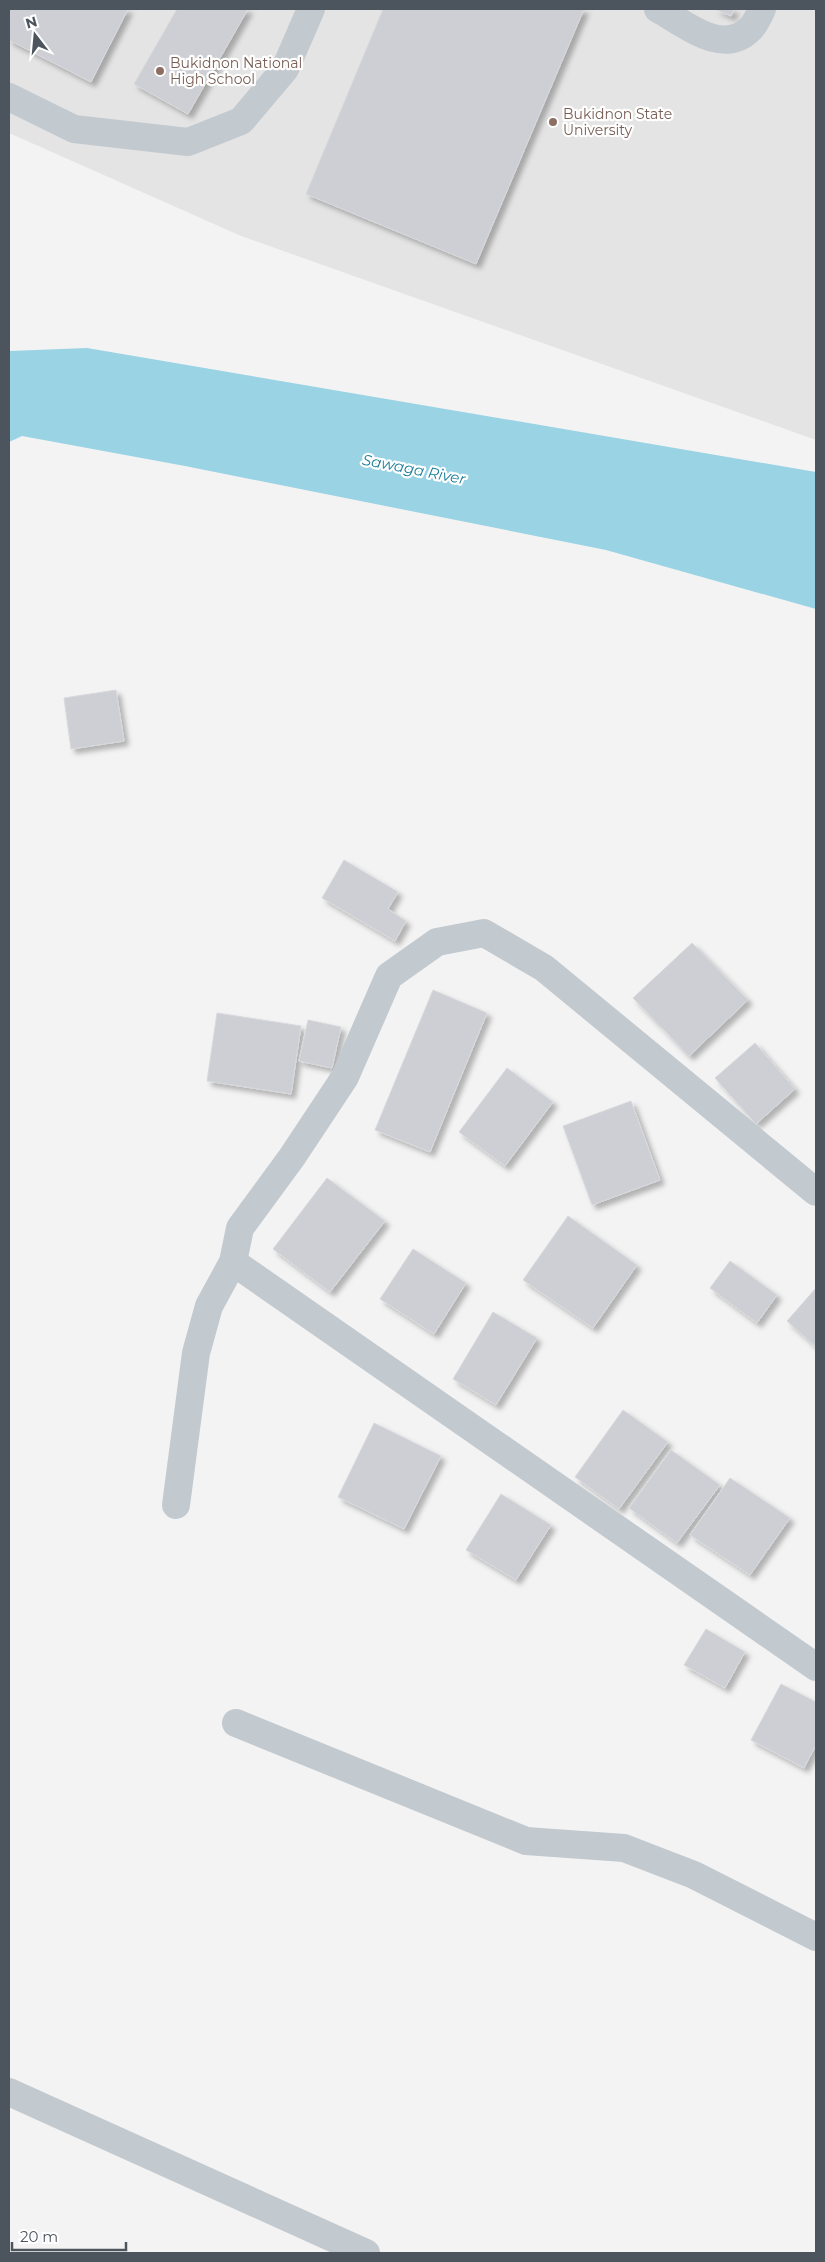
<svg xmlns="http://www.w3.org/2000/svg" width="825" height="2262" font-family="Montserrat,sans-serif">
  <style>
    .education { fill: #e5e4e4 }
    .water { fill: #99d3e4 }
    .building { fill: #cdcfd4; stroke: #d7d9dd; filter: url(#shadow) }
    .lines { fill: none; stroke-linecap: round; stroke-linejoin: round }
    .minor { stroke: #c2c9cf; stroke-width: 28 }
    .education-dot { fill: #8d6e63; stroke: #fff; stroke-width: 2 }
    .labels { text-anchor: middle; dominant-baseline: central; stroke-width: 4.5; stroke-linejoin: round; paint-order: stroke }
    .education-label { font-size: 14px; fill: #785e54; stroke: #fff; text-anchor: start }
    .water-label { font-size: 15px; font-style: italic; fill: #1b7d99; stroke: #fff }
  </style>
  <defs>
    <filter id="shadow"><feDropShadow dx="4.5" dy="4.5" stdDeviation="2.5" flood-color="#0004"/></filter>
  </defs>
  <rect width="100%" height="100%" fill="#f4f3f3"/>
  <polygon class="education" points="9,9 816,9 816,440 241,236 9,133"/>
  <polygon class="water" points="87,348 816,472 816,609 606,550 185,466 22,436 9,442 9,351"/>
  <g class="building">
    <polygon points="9,9 128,9 91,82 9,40"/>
    <polygon points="177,9 248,9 188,114 134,84"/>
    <polygon points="383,9 584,9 476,264 306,194"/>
    <polygon points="715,9 734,9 731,16"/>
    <polygon points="116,690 124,741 71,749 64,698"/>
    <polygon points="344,860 398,892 388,909 406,921 395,941 322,898"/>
    <polygon points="692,943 748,1000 689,1056 633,998"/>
    <polygon points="433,990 487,1013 430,1152 375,1130"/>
    <polygon points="217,1013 301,1026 291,1094 207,1081"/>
    <polygon points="308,1020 341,1027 332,1068 299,1061"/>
    <polygon points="755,1043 795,1089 756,1124 715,1078"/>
    <polygon points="507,1068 553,1102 505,1166 459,1132"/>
    <polygon points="631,1101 660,1180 592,1205 563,1126"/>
    <polygon points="327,1178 385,1221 330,1292 273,1249"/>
    <polygon points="568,1216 637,1265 593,1328 523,1280"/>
    <polygon points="413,1249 466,1283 434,1334 380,1299"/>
    <polygon points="730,1261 777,1295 757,1323 710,1288"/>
    <polygon points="816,1288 816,1347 787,1321"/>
    <polygon points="493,1312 537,1338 496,1405 453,1379"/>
    <polygon points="623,1410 668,1442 619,1509 575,1477"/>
    <polygon points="374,1423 441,1456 404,1529 338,1497"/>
    <polygon points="671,1450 720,1485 677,1543 629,1508"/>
    <polygon points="730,1478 790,1518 750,1575 690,1535"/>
    <polygon points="501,1494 551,1525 516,1580 466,1550"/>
    <polygon points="706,1629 745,1652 725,1688 684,1665"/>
    <polygon points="781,1684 816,1702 816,1745 804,1768 751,1740"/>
  </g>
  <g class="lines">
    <g class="minor">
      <path d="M658,9c26,14 64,48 92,20 5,-4 9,-14 12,-20"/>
      <polyline points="9,97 74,129 188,142 241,121 285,69 311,9"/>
      <polyline points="233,1262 816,1667"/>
      <polyline points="176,1505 196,1353 209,1306 233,1262 240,1228 292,1157 345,1077 389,976 437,942 484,933 544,968 816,1192"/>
      <polyline points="236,1723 526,1841 624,1848 694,1875 816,1937"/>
      <polyline points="9,2092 366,2253"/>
    </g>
  </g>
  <g class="education-dot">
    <circle cx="160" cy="71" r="5"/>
    <circle cx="553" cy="122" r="5"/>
  </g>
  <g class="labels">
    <g class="education-label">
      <text x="170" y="63">Bukidnon National<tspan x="170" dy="16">High School</tspan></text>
      <text x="563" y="114">Bukidnon State<tspan x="563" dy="16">University</tspan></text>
    </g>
    <g class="water-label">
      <text transform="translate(414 469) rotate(11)">Sawaga River</text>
    </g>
  </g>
  <rect width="825" height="2262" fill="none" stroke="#4c555e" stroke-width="20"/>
  <g transform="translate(35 35) rotate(344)" stroke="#ffffff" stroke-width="4" paint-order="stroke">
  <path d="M0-4L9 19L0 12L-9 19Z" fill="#4c555e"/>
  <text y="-8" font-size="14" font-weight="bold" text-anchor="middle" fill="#4c555e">N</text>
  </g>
  <path d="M12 2242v8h114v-8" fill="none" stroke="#4c555e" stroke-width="2.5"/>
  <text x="20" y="2242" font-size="15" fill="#4c555e" stroke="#ffffff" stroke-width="4" paint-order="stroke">20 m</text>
</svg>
